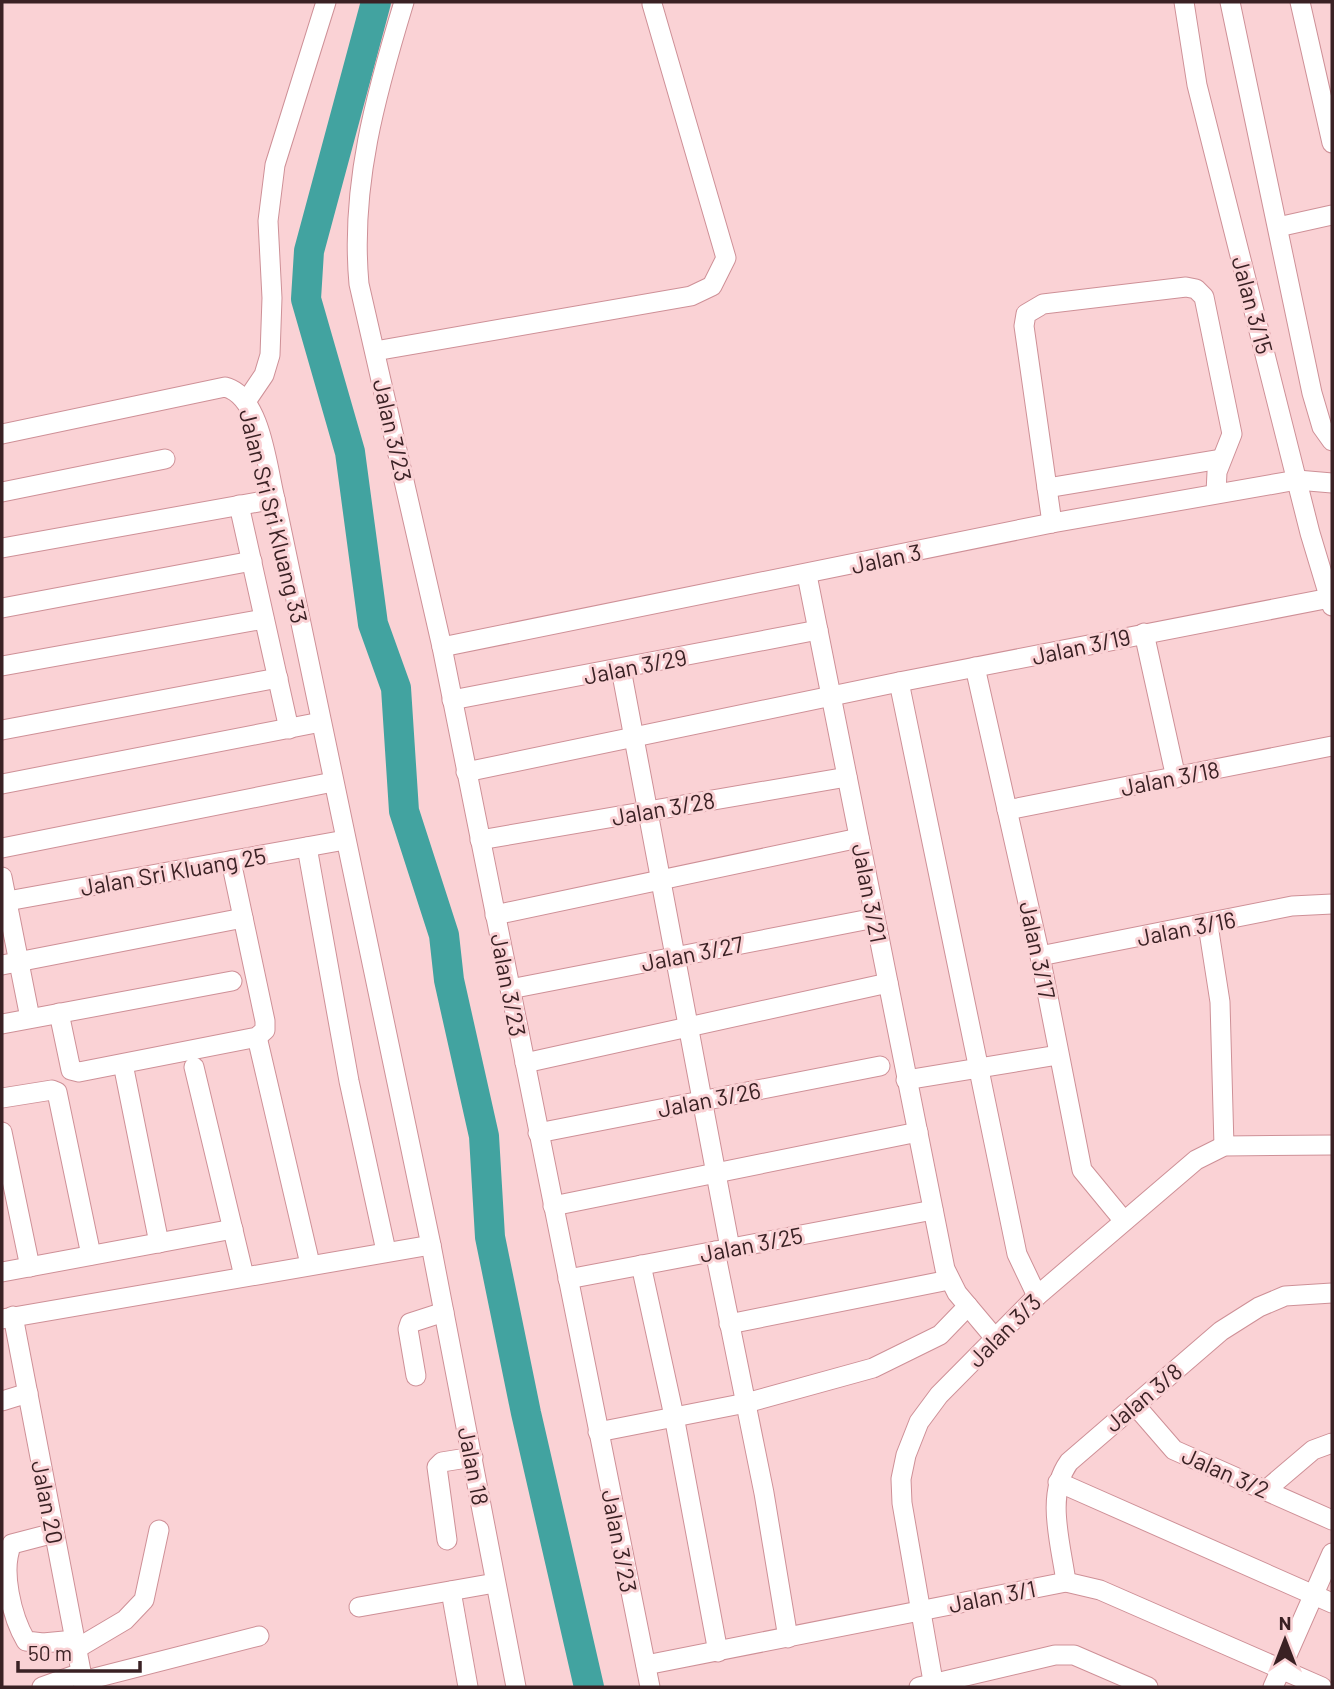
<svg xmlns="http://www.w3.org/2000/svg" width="1334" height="1689" font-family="Barlow,sans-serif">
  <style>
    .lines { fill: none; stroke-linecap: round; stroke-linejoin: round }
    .river { stroke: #42a3a0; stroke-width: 30 }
    .minor-casing { stroke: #ce9097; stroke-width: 21 }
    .minor { stroke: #fff; stroke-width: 19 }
    .labels { text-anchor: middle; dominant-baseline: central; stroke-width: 6; stroke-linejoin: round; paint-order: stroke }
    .street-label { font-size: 23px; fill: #3a2124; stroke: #fad2d5 }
  </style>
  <rect width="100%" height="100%" fill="#fad2d5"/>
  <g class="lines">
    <polyline class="river" points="376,2 309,251 306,299 350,452 373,624 396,688 404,811 444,935 449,980 484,1136 490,1237 526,1413 589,1687"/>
    <defs>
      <g id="minor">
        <path d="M404,2c-28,92 -54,184 -45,282l83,363 208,1040"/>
        <polyline points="1184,2 1197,85 1310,533 1332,606"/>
        <polyline points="1230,2 1312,393 1322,427 1332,441"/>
        <polyline points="1300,2 1332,143"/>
        <polyline points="1278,227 1332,215"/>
        <polyline points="375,351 691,296 712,286 726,258 652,4"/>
        <polyline points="247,400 264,375 270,355 272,298 268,221 275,165 326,2"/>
        <path d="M2,434l223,-47c36,9 42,80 50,112l156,746 85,442"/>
        <polyline points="1047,488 1221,459"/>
        <polyline points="2,492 165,459"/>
        <polyline points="239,505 289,729"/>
        <polyline points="1052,523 1024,326 1026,314 1043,304 1186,287 1196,289 1204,297 1232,434 1217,472 1216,493"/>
        <polyline points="2,548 275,499"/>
        <polyline points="807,575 945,1269 957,1293 994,1337"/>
        <polyline points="2,608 252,561"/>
        <polyline points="1144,633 1176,778"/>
        <polyline points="442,647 1052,523 1297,480 1332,483"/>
        <polyline points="2,666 264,619"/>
        <polyline points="975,667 1040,956 1082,1170 1124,1221"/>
        <polyline points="621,669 730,1248"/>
        <polyline points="899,682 1017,1254 1037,1296"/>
        <polyline points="452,700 818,630"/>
        <polyline points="2,730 278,678"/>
        <polyline points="466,772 899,682 1330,598"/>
        <polyline points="2,784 321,722"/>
        <polyline points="1007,810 1332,746"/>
        <polyline points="480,840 847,777"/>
        <polyline points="307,847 349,1081 386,1251"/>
        <polyline points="2,848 333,782"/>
        <polyline points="2,877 30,1018"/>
        <polyline points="2,902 345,840"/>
        <polyline points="495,915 859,838"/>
        <polyline points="1208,925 1220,1002 1224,1146"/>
        <polyline points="1040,956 1292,906 1332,904"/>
        <polyline points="2,965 243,918"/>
        <polyline points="510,989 875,918"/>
        <polyline points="59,1013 71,1070 79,1072 257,1037 265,1030 265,1021 231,861"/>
        <polyline points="2,1024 232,981"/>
        <polyline points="257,1037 310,1264"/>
        <polyline points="525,1063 888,983"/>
        <polyline points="123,1064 159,1243"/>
        <polyline points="194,1067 244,1276"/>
        <polyline points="906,1080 1058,1055"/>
        <polyline points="2,1098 52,1090 57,1092 91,1255"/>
        <polyline points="2,1132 30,1267"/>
        <polyline points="538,1133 880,1066"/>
        <polyline points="553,1206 918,1132"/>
        <polyline points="715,1251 764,1493 788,1638"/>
        <polyline points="641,1265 674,1416 718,1652"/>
        <polyline points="2,1272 233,1229"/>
        <polyline points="568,1279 933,1210"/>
        <polyline points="13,1316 84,1687"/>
        <polyline points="2,1319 431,1245"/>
        <polyline points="729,1324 949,1280"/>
        <polyline points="416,1376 408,1329 410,1323 444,1312"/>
        <polyline points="2,1401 28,1393"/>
        <polyline points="1135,1405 1174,1450 1332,1520"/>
        <polyline points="598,1432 746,1403 873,1368 940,1335 968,1306"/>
        <polyline points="1058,1482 1332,1603"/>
        <polyline points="1266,1490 1313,1450 1332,1443"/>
        <path d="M54,1533l-42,11c-12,26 0,73 14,97l17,2 32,-3"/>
        <polyline points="447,1540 437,1467 442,1462 473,1457"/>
        <path d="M1066,1582c-5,-38 -21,-87 3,-120l152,-131 38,-24 26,-11 47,-3"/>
        <polyline points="451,1591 468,1687"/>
        <polyline points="359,1607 495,1583"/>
        <polyline points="76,1649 125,1620 144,1600 159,1530"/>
        <polyline points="646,1665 1066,1582 1100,1590 1322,1687"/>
        <polyline points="83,1681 259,1636"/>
        <polyline points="42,1687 81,1673"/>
        <polyline points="919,1687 1055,1655 1074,1655 1148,1687"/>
        <polyline points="934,1687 902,1503 901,1479 906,1455 919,1422 939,1395 1037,1296 1196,1160 1224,1146 1332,1145"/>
        <polyline points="1273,1687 1332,1553"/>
      </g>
    </defs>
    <use href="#minor" class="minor-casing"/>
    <use href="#minor" class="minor"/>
  </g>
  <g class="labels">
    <g class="street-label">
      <text transform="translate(1253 305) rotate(75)">Jalan 3/15</text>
      <text transform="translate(393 430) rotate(77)">Jalan 3/23</text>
      <text transform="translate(274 516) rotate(76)">Jalan Sri Sri Kluang 33</text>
      <text transform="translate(886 558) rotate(-12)">Jalan 3</text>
      <text transform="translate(1081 646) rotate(-12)">Jalan 3/19</text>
      <text transform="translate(635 666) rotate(-11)">Jalan 3/29</text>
      <text transform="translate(1170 778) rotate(-11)">Jalan 3/18</text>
      <text transform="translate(663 808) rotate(-10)">Jalan 3/28</text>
      <text transform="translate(173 871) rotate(-10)">Jalan Sri Kluang 25</text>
      <text transform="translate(870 893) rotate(79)">Jalan 3/21</text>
      <text transform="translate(1186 928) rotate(-11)">Jalan 3/16</text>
      <text transform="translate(1038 950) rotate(78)">Jalan 3/17</text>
      <text transform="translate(692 953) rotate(-11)">Jalan 3/27</text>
      <text transform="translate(509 985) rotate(79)">Jalan 3/23</text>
      <text transform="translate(709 1099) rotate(-11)">Jalan 3/26</text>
      <text transform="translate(751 1244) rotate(-11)">Jalan 3/25</text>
      <text transform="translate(1004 1330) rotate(-45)">Jalan 3/3</text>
      <text transform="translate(1143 1397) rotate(-40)">Jalan 3/8</text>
      <text transform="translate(474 1466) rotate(79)">Jalan 18</text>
      <text transform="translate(1226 1472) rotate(24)">Jalan 3/2</text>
      <text transform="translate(48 1502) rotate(79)">Jalan 20</text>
      <text transform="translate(620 1541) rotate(79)">Jalan 3/23</text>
      <text transform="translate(992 1596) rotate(-11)">Jalan 3/1</text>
    </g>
  </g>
  <rect width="1334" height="1689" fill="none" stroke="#3a2124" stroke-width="7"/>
  <g transform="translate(1285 1640)" stroke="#fad2d5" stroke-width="5" paint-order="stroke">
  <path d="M0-5L12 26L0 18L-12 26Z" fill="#3a2124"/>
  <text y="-10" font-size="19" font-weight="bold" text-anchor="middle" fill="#3a2124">N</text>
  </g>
  <path d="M18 1661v10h122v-10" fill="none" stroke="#3a2124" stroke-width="3.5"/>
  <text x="28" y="1661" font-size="21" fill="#3a2124" stroke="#fad2d5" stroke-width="5" paint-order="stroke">50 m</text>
</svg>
